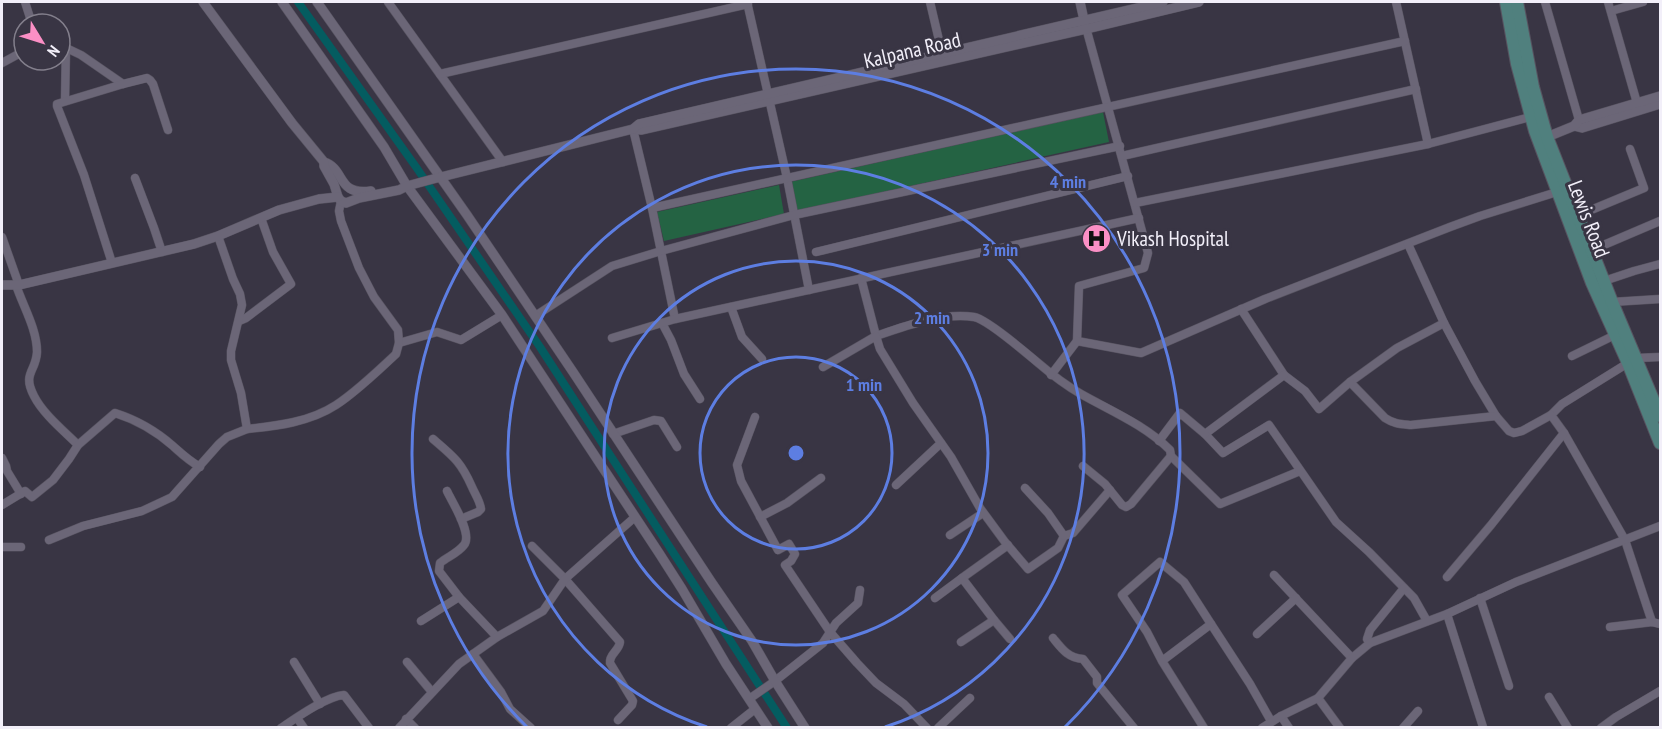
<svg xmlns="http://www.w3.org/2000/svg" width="1662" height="729" font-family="'PT Sans Narrow',sans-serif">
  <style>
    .green { fill: #246343 }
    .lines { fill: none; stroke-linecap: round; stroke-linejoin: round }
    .canal { stroke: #045c60; stroke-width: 8 }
    .minor-casing { stroke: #575360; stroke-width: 9 }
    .tertiary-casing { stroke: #575360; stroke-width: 10 }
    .primary-casing { stroke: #575360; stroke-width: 14 }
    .minor { stroke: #6b6677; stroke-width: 8 }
    .tertiary { stroke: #6b6677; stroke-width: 9 }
    .primary { stroke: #50807e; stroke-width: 12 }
    .ring { fill: none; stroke: #5d7ee2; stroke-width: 3 }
    .labels { text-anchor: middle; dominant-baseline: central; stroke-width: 6; stroke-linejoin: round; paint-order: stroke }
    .street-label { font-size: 21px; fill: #f2eff9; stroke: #393544 }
    .poi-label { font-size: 21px; fill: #f2eff9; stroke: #393544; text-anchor: start }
    .centre { fill: #5d7ee2; stroke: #393544; stroke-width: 3 }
    .ring-label { font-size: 18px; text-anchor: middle; font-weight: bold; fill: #5d7ee2; stroke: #393544; stroke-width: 6; stroke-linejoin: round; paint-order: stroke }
  </style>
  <rect width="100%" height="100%" fill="#393544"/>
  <g class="green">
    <polygon points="1103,112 1109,142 797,211 790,182"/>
    <polygon points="779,185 784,214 664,241 657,212"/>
  </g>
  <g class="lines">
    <polyline class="canal" points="298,2 416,167 540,347 787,728"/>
    <defs>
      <g id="minor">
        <polyline points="25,2 32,24"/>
        <polyline points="388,2 503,162"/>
        <polyline points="747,2 787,178 809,290"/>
        <polyline points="930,2 942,53"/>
        <polyline points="1396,2 1428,144"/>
        <polyline points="1545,2 1579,120"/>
        <polyline points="1608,2 1637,103"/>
        <polyline points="1611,11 1643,2"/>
        <polyline points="1085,24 1148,253 1144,268 1079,286 1077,341 1141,353 1265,299 1450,227 1480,216 1557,192"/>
        <polyline points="60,45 81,55 123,84"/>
        <polyline points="2,63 24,51"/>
        <polyline points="440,74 748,4"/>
        <polyline points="65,101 66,47"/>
        <polyline points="633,129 652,208 675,319"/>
        <polyline points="1122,156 1416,89"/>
        <polyline points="135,178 154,228 162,252"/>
        <polyline points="1135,203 1428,144 1530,117"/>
        <polyline points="652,208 1405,41"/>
        <polyline points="1579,215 1644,188 1630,149"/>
        <polyline points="2,237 19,285"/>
        <polyline points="1408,244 1444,323 1475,381 1496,416 1509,431 1514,433 1522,431 1551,415 1562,404 1628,363"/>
        <polyline points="1592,250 1660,221"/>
        <polyline points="816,252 1128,176"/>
        <polyline points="112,263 84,175 57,106 57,104 123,84 147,78 150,80 153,84 168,130"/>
        <path d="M861,278l15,58c29,-10 67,-24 98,-19 13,2 51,35 63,45 14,12 28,23 44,32 30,17 64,31 89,56l1,6 49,48 80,-33"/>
        <polyline points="1604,281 1634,271 1660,264"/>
        <path d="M16,285c7,21 21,44 21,67 -1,20 -15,21 -3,44 9,18 30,35 44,49"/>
        <polyline points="1612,302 1660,299"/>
        <polyline points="731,307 742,337 762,359"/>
        <polyline points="1241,309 1284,375 1305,391 1319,409 1350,382 1397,348 1444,323"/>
        <polyline points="535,316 612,266 661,251 794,215 1120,146"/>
        <polyline points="239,321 246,318 291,284 273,252 261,218"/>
        <polyline points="662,323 671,340 684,374 700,399"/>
        <polyline points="612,338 675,319 1139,218"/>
        <polyline points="399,343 437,332 461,340 502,315"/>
        <polyline points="1572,356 1615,335"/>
        <polyline points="1637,358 1660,357"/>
        <polyline points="823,367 876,336 880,349 913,403 951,457 980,508 1005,542 1028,569 1058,548 1064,536"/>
        <polyline points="1051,375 1077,341"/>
        <polyline points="1284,375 1205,434 1223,453 1269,425 1336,522 1369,552 1414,598 1427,621"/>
        <path d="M1350,382l35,36c9,6 16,6 26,7l85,-9"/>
        <polyline points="1551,415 1564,433 1625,540 1652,622"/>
        <polyline points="755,417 737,465 741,481 778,550 789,544 795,554 791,561 785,565 830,632 857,663 876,683 904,704 927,728"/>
        <path d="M247,429c30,-3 63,-7 89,-24 20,-13 42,-34 60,-51l3,-11 -1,-13 -24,-33 -15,-29 -18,-47 -2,-10 2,-10"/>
        <polyline points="613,434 654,420 661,421 677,447"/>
        <path d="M433,439c21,18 28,23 39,48 3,7 8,14 9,22l-3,3 -17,7"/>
        <polyline points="1159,441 1180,413 1205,434"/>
        <polyline points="2,458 6,466 7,471 21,494"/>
        <polyline points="1083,466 1105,484 1122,505 1126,507 1131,504 1171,456"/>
        <polyline points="896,485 941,443"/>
        <polyline points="1025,488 1048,513 1064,536 1073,533 1110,490"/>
        <path d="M447,491c5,11 26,43 17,54 -6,8 -17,12 -24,18l-1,8 20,26 38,40"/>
        <path d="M2,505l23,-14 7,6 21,-17 16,-21 9,-14 37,-32c22,7 41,18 58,33 10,9 15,14 27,21"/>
        <polyline points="760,517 787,503 821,478"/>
        <polyline points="950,535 983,513"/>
        <polyline points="49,540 83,526 142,511 172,497 219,444 227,437 247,429 241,393 231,360 231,351 242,305 240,294 233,279 218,236"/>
        <path d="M532,546l33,33 55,63c-1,9 -11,12 -10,21l23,38 -1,4 -14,15"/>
        <polyline points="2,547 21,547"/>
        <polyline points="1274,575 1352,658"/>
        <polyline points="1447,577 1491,525 1564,433"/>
        <polyline points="935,598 962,578"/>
        <polyline points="1480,598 1509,686"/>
        <polyline points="1447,614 1483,727"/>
        <polyline points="994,620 1010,639"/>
        <polyline points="421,621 459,597"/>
        <polyline points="1211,624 1250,684 1271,721"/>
        <polyline points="1610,627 1652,622 1660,624"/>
        <polyline points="1257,634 1296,598"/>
        <path d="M1053,638c9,11 15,20 30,21l14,18v6l37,45"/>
        <polyline points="961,642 994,620 962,578 1008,545"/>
        <polyline points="1370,643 1367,639 1370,630 1404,588"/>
        <polyline points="473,654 501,692 510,709 531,728"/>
        <polyline points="1162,661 1211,624 1184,582 1160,562 1122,595 1147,632 1162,661 1204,728"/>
        <polyline points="294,662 320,704"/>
        <polyline points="407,662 432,692"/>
        <polyline points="1549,697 1568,728"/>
        <polyline points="1318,698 1340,728"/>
        <polyline points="749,699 775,681 823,643 836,623 858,603 860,590"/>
        <polyline points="1281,716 1289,728"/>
        <polyline points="297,718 304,728"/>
        <polyline points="406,719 415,728"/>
        <path d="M281,728c15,-10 46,-32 63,-33l25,33"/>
        <polyline points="399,728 459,664 497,637 543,611 565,579 635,517"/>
        <polyline points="731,728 755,709"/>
        <polyline points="938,728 970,698"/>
        <polyline points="1262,728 1281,716 1318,698 1352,658 1370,643 1447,614 1516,582 1660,526"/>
        <polyline points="1403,728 1418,711"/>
        <polyline points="1601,728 1616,717 1660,691"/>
      </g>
      <g id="tertiary">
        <path d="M203,2l89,121 32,39c22,7 12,34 47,29"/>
        <polyline points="282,2 384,147 407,186 502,315 659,553 682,589 726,664 768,728"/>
        <polyline points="317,2 467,215 573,372 712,583 752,641 775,681 805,728"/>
        <polyline points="1080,2 1084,20"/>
        <polyline points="1574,126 1582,128 1660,104"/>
        <polyline points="633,129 641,130 1086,29 1199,2"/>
        <polyline points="1547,137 1574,126 1579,120 1660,96"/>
        <polyline points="324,162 324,166 334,184 338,197 341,201 346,203 359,198 399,190 407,186 433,179 633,129 639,124 1163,2"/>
        <polyline points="2,285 19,285 194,244 218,236 279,210 319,199 338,197"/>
      </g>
      <g id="primary">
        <polyline points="1506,2 1517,64 1535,131 1592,283 1628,363 1660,443"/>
        <polyline points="1517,2 1533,87 1547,137 1612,302 1660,416"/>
      </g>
    </defs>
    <use href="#minor" class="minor-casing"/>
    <use href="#tertiary" class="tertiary-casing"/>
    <use href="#primary" class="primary-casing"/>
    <use href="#minor" class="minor"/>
    <use href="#tertiary" class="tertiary"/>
    <use href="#primary" class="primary"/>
  </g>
  <g class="ring">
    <circle cx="796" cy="453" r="96"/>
    <circle cx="796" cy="453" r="192"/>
    <path d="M707 727A288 288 0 1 1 885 727"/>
    <path d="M527 727A384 384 0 1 1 1065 727"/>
  </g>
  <defs>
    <symbol id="hospital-disc" viewBox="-11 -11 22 22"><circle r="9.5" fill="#fb8fc5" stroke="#393544"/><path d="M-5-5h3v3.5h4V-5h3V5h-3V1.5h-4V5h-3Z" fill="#111"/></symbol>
  </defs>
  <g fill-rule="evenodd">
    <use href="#hospital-disc" x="1080" y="222" width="33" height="33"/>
  </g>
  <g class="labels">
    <g class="street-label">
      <text transform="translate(912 50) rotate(-13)">Kalpana Road</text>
      <text transform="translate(1589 219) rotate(69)">Lewis Road</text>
    </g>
    <g class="poi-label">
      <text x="1117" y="238">Vikash Hospital</text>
    </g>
  </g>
  <circle cx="796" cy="453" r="9" class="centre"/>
  <g class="ring-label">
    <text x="1068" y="188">4 min</text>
    <text x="1000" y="256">3 min</text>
    <text x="932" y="324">2 min</text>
    <text x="864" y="391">1 min</text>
  </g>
  <rect width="1662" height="729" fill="none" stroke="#f2eff9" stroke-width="6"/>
  <g transform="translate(42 42) rotate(128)"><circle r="28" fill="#393544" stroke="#837f8c" stroke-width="1.5"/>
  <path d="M0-4.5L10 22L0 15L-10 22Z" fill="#fb8fc5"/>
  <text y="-9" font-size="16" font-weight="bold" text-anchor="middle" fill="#f2eff9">N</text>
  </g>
</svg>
